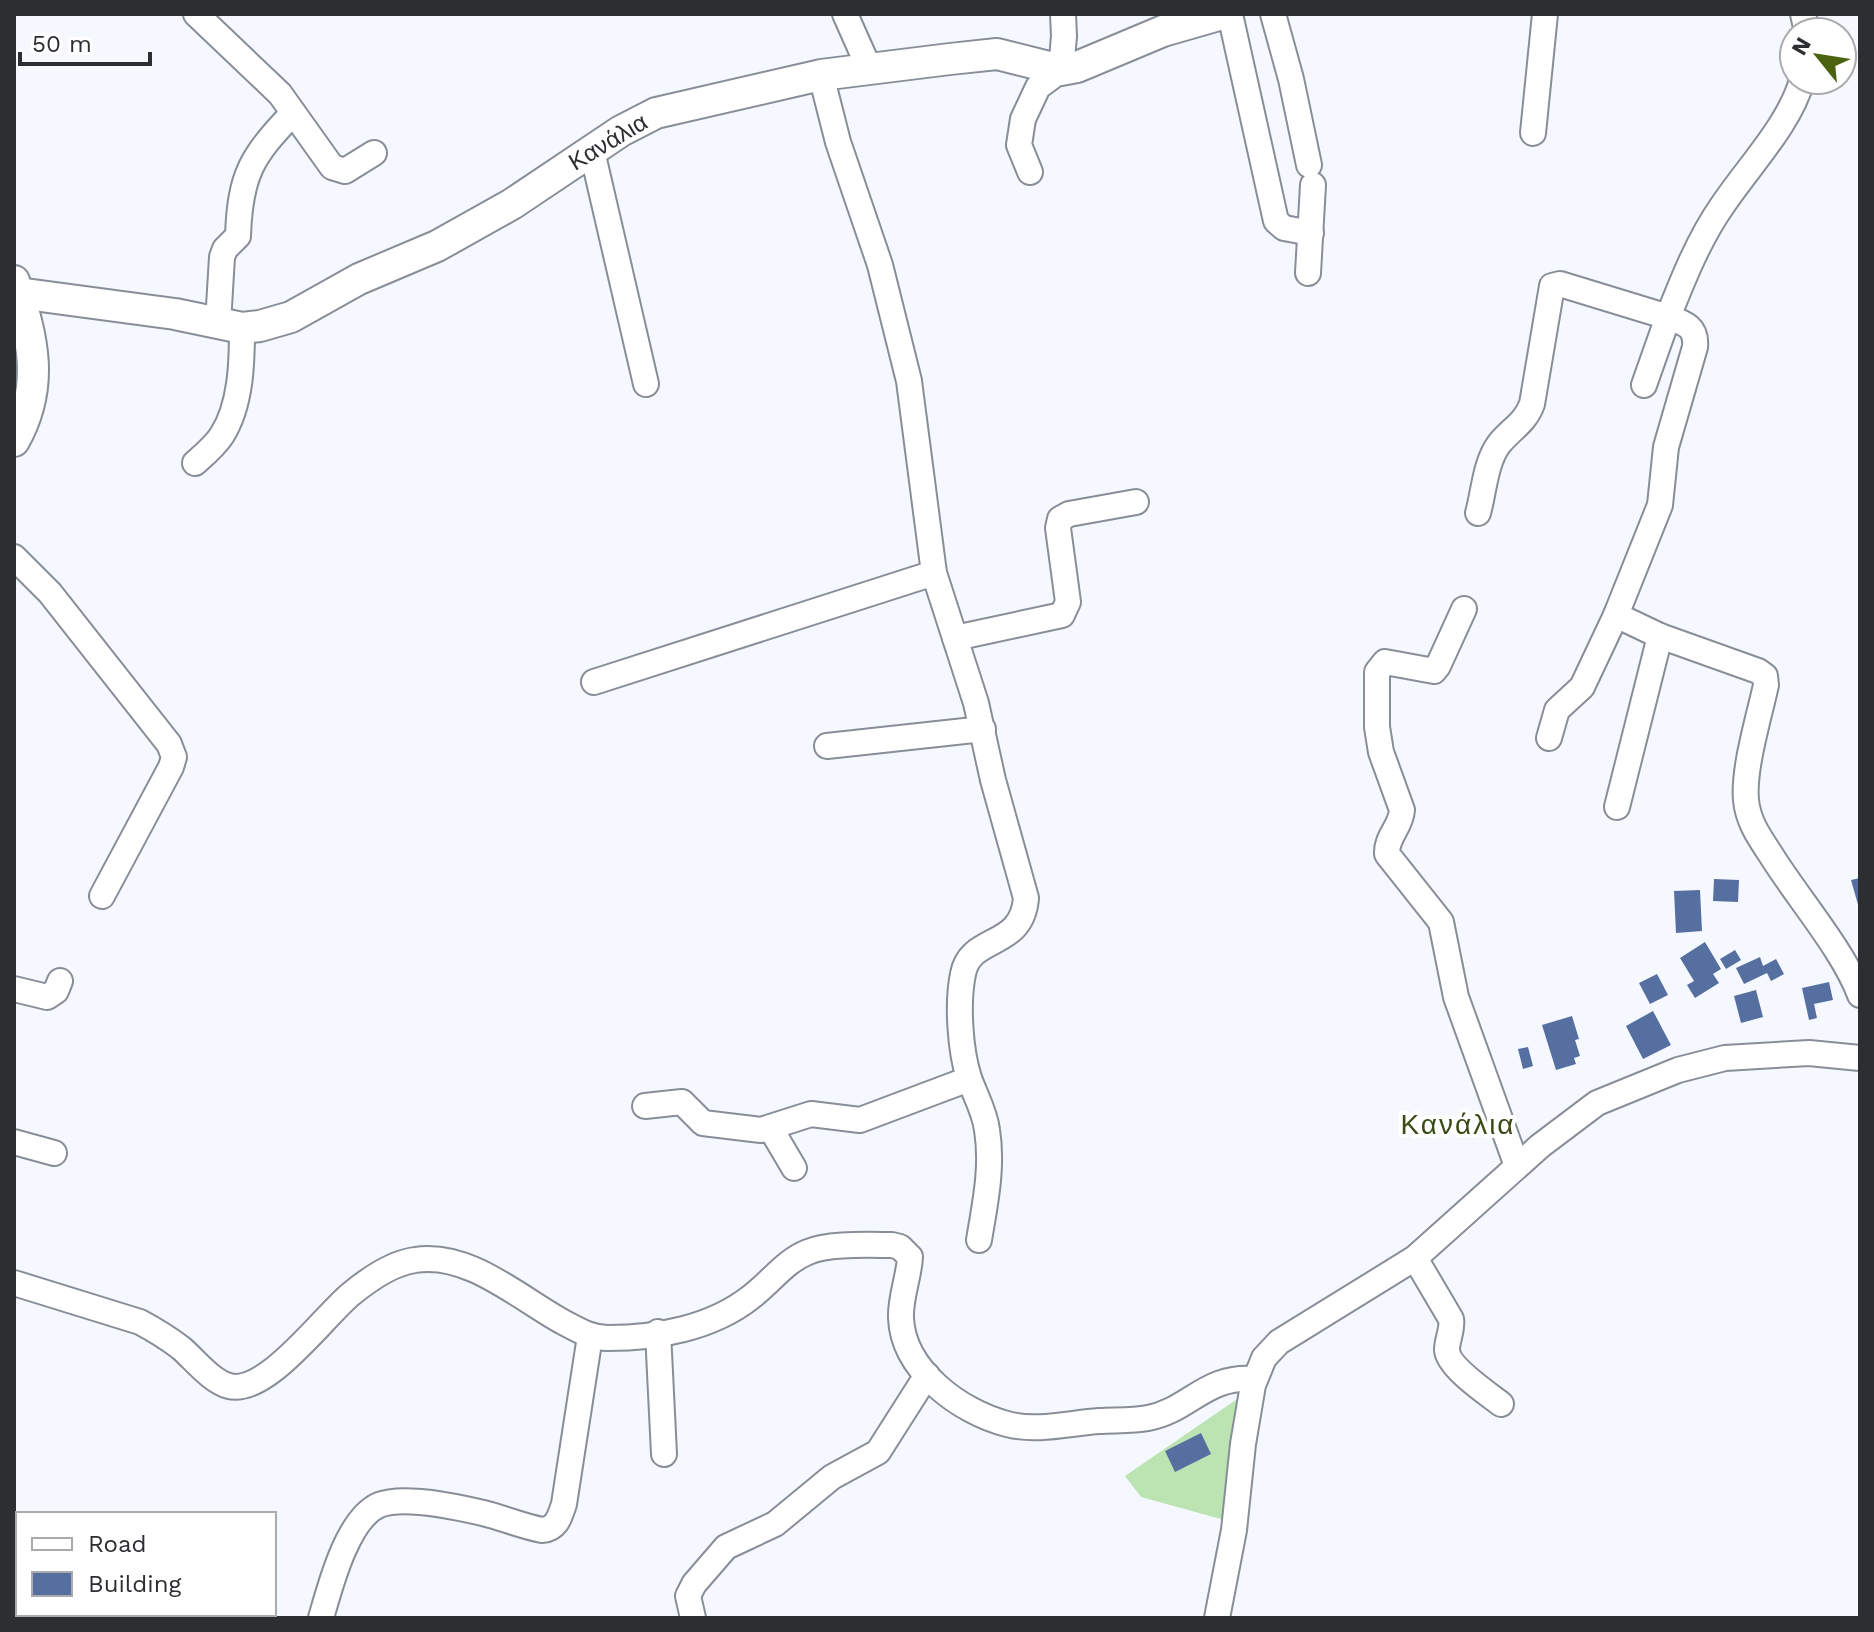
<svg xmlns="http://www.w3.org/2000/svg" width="1874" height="1632" font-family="'Work Sans',sans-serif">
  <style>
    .green { fill: #bce4b3 }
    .building { fill: #566fa1 }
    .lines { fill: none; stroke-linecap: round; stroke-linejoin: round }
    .minor-casing { stroke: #888e98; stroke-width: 28 }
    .major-casing { stroke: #888e98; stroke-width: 34 }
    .minor { stroke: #fff; stroke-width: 24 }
    .major { stroke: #fff; stroke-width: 30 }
    .labels { text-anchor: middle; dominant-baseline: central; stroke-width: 8; stroke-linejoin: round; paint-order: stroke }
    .street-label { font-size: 24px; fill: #2c2e32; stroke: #fff }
    .quarter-label { font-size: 28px; letter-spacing: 2px; fill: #394a14; stroke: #fff }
  </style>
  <rect width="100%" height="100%" fill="#f5f8ff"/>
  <polygon class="green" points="1243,1395 1228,1521 1141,1497 1125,1476"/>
  <g class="building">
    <polygon points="1860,878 1860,908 1859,908 1851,880"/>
    <polygon points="1714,879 1739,880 1738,902 1713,901"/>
    <polygon points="1700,890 1702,931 1676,933 1674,891"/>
    <polygon points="1705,942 1721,969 1713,974 1719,983 1695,998 1687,985 1694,981 1680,958"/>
    <polygon points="1735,950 1741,960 1726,969 1720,959"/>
    <polygon points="1760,957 1763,966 1776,959 1784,974 1771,981 1767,973 1744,984 1736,968"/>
    <polygon points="1657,974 1668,995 1650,1004 1639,983"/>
    <polygon points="1829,982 1833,1000 1814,1004 1817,1018 1809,1020 1802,988"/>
    <polygon points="1756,990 1763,1017 1741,1023 1734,996"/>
    <polygon points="1653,1011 1671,1045 1643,1059 1626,1026"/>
    <polygon points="1572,1016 1579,1039 1575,1040 1580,1056 1574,1058 1576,1064 1556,1070 1542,1025"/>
    <polygon points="1528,1047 1533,1066 1523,1069 1518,1049"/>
    <polygon points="1201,1433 1211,1454 1175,1472 1165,1451"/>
  </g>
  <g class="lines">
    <defs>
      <g id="minor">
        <polyline points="196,14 280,94 332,167 345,171 374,153"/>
        <polyline points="845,14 869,68"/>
        <polyline points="1230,14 1276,221 1284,228 1311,233"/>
        <polyline points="1273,14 1291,79 1309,165"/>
        <polyline points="1803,14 1807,32"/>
        <path d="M821,75l17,67 42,123 29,116 25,192 42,130 17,77 33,118c-4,52 -56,36 -63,76 -6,29 -3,76 6,104 6,17 16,34 18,52 6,37 -2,74 -8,110"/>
        <path d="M1802,80c-12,44 -54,87 -80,126 -23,33 -39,73 -54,111 17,6 29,10 27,30l-29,100 -6,58 -44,110 44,21 98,35 7,5 1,9c-7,32 -23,84 -20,115 2,22 14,38 25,55 26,42 73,96 89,140"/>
        <polyline points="1533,133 1545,14"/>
        <polyline points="592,151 646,384"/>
        <polyline points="1030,172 1019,145 1023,119 1038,87 1061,70 1064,36 1063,14"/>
        <polyline points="1308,273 1313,185"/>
        <path d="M218,323l4,-66 3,-8 13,-13c2,-62 14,-80 55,-123"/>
        <path d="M195,463c9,-8 20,-17 27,-28 19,-30 20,-72 20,-107"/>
        <path d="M1478,513c6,-21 7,-50 21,-69 12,-15 26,-21 33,-40l20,-118 8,-2 108,33 -24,68"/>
        <polyline points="14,557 50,593 169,744 174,757 171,767 102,896"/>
        <path d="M1464,609l-26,57 -4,5 -49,-9 -8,10v55l4,25 21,58c-1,17 -16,27 -15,44l54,68 15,75 61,169"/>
        <polyline points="955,638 1062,615 1068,602 1058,528 1060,519 1069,514 1136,502"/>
        <polyline points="594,682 934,573"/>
        <polyline points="1549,738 1557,710 1582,687 1616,615"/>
        <polyline points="827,746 983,729"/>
        <polyline points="1617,807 1660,636"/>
        <polyline points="14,989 47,997 56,991 60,981"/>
        <polyline points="645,1106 682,1102 703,1123 761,1130 811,1114 860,1120 969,1079"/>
        <polyline points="771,1129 794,1168"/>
        <polyline points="14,1142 54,1153"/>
        <path d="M1415,1258l36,61c2,11 -4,20 -4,31 1,17 41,44 54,54"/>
        <path d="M14,1283l126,39c15,8 28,16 41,26 14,12 30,33 48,38 37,10 95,-70 122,-92 17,-14 42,-31 64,-34 53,-9 104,38 148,62 15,8 28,16 45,16 49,0 104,-10 143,-41 20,-15 34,-36 57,-45 20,-9 61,-7 84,-7l8,2 10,10c-1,20 -10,41 -9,61 2,52 59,94 106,106 29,8 63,-1 92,-3 16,-1 33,0 49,-3 42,-8 57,-43 107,-39"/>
        <polyline points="658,1332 664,1454"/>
        <path d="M321,1618c9,-31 26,-99 58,-113 25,-10 78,2 104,8 20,5 39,13 59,17 15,-1 18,-14 22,-26l26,-168"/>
        <polyline points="693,1618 688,1596 694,1584 726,1547 775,1524 832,1477 878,1452 927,1375"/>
        <polyline points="1217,1618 1234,1530 1243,1444 1253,1385 1264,1358 1279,1342 1415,1258 1540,1146 1597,1103 1678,1070 1725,1058 1809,1053 1860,1058"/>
      </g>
      <g id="major">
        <path d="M14,281c19,57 31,105 0,160"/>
        <polyline points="18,293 175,314 242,328 260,326 291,317 359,279 437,246 512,204 621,131 656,113 821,75 950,59 997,54 1061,70 1077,67 1163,31 1222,14"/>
      </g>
    </defs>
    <use href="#minor" class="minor-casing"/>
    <use href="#major" class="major-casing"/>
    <use href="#minor" class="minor"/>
    <use href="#major" class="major"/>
  </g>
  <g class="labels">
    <g class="street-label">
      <text transform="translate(608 142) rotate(-31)">Κανάλια</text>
    </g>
    <g class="quarter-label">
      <text x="1458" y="1124">Κανάλια</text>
    </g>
  </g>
  <rect width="1874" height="1632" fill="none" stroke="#2c2e32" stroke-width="32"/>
  <rect x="16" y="1512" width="260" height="104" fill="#ffffff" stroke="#ababad" stroke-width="2"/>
  <rect x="32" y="1538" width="40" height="12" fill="#ffffff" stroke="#ababad" stroke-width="2"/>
  <text x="88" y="1552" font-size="24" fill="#2c2e32">Road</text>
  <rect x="32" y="1572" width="40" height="24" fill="#566fa1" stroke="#ababad" stroke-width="2"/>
  <text x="88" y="1592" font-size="24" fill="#2c2e32">Building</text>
  <g transform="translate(1818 56) rotate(300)"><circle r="38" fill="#ffffff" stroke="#ababad" stroke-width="2"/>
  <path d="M0-6L14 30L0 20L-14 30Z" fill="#4b6310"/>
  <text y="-12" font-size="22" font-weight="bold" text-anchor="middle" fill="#2c2e32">N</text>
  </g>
  <path d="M20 52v12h130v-12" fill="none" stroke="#2c2e32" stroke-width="4"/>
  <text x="32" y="52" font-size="24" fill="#2c2e32" stroke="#ffffff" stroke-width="6" paint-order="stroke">50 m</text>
</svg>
